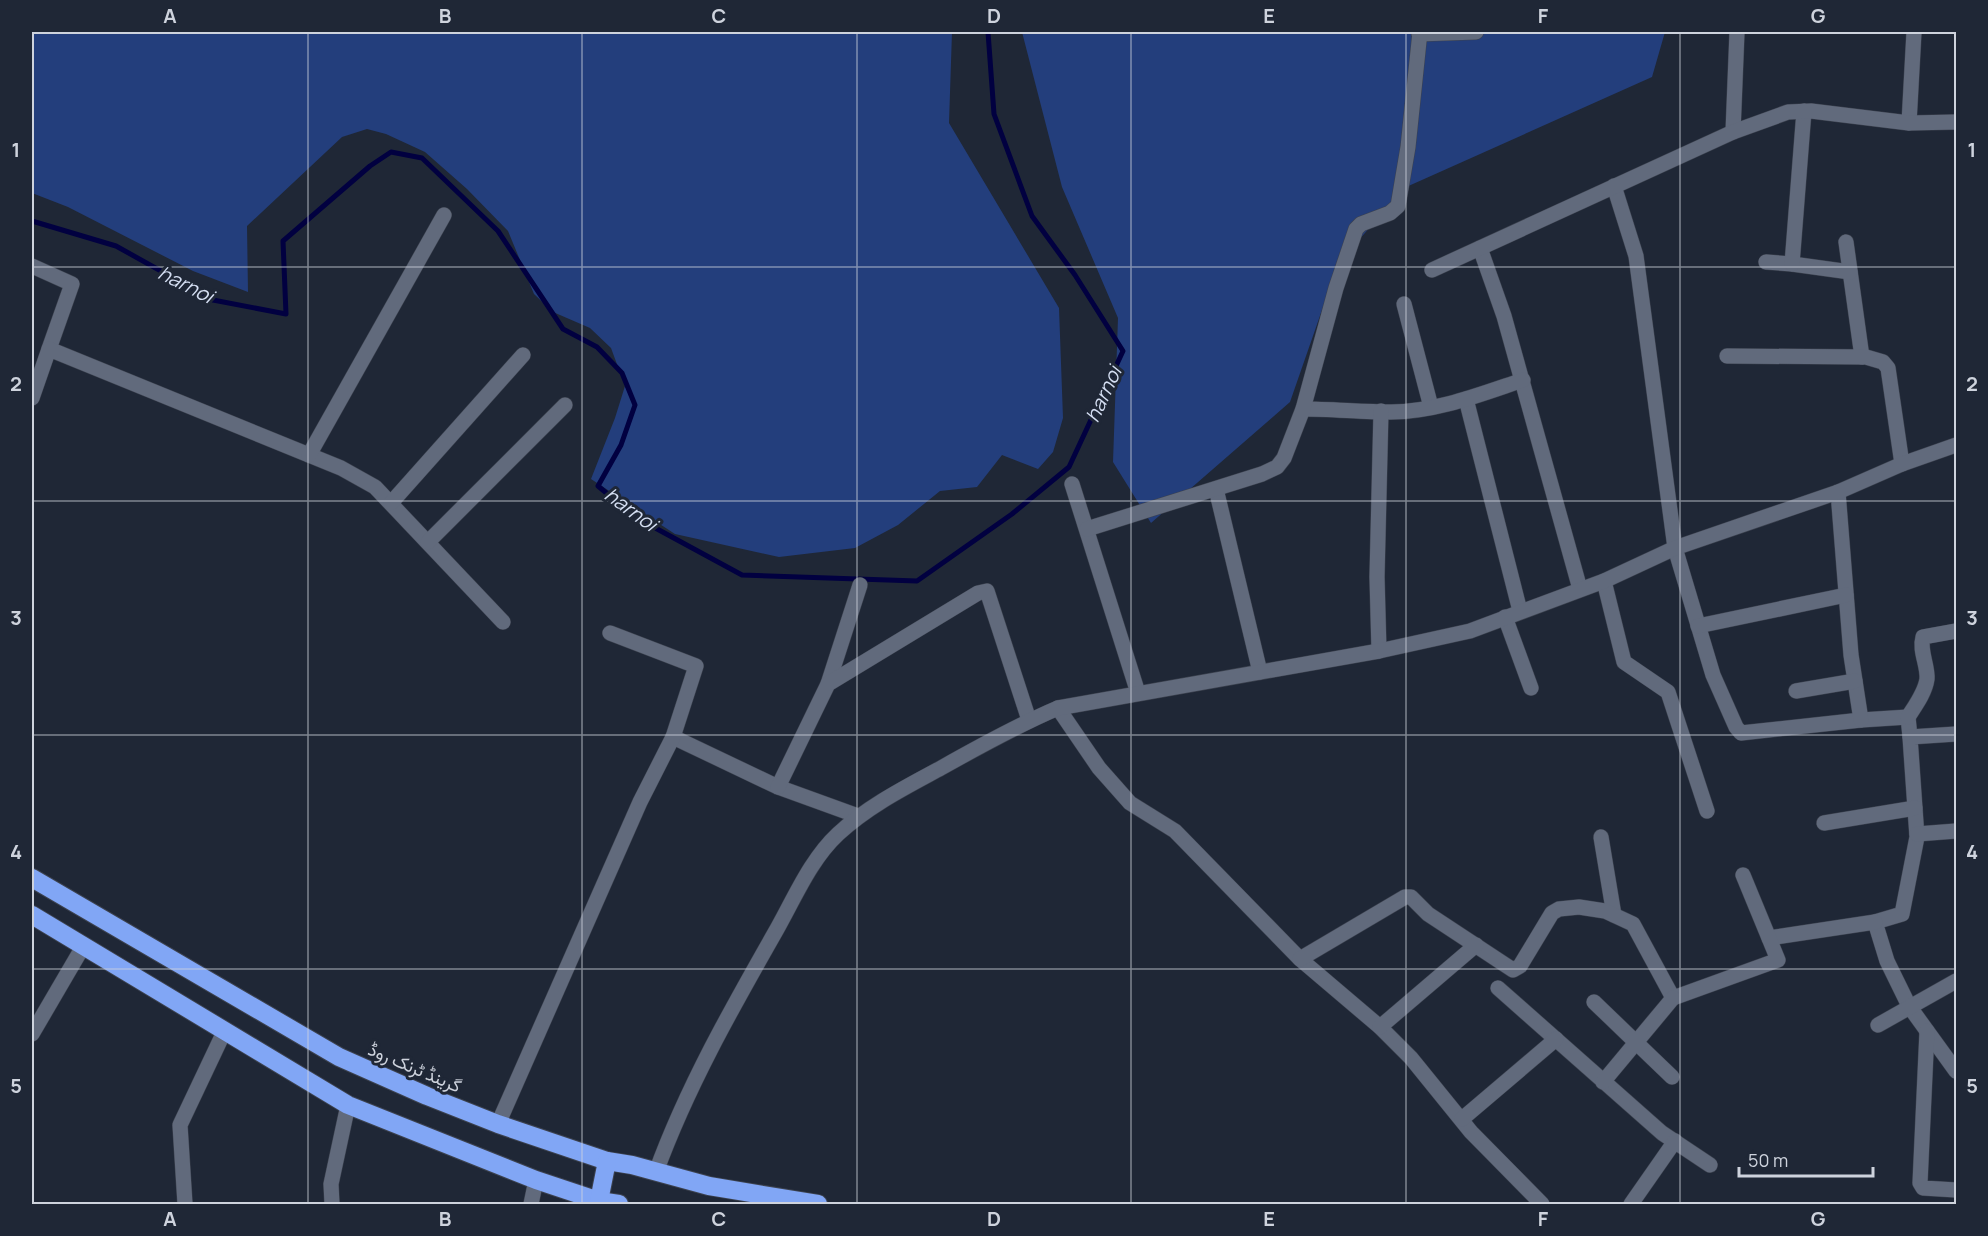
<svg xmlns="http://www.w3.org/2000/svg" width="1988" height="1236" font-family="Manrope,Vazirmatn,sans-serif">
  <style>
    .green { fill: #233e7c }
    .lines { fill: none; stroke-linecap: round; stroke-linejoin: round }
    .stream { stroke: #010040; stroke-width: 5 }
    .minor-casing { stroke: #3c424f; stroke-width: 16 }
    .highway-casing { stroke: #3c424f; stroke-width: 20 }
    .minor { stroke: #616a7c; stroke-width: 15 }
    .highway { stroke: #81a6f5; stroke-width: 18 }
    .grid { fill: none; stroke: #ced3dd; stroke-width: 1.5; stroke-opacity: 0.55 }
    .labels { text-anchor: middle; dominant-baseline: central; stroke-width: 6; stroke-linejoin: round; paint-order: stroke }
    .street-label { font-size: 18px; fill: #ced3dd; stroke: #1f2736 }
    .water-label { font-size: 20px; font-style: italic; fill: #d4def2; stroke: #1f2736 }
    .neatline { fill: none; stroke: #ced3dd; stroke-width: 2 }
    .grid-label { font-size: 20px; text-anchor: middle; font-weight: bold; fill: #ced3dd }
  </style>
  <rect width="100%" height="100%" fill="#1f2736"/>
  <g class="green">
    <polygon points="32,32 952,32 949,123 1059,308 1063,418 1053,452 1038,469 1002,455 977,487 940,491 898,525 855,548 779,557 675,534 591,479 615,418 625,386 611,348 590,328 553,312 534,294 508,231 467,189 425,152 386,134 367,129 342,137 247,226 248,292 193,271 68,207 32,193"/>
    <polygon points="1022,32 1665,32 1652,77 1404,188 1338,264 1290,402 1151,523 1113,462 1118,318 1062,187"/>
  </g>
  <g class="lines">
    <polyline class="stream" points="32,221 116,246 213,300 286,314 283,241 370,166 391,152 422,158 498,231 563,329 597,347 622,373 635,405 621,445 598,486 635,517 742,575 917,581 1012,514 1069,467 1123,351 1075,275 1032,216 994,114 988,32"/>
    <defs>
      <g id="minor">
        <polyline points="1419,34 1476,32"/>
        <polyline points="1909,123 1914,32"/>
        <polyline points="1733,132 1737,32"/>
        <polyline points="1614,186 1636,256 1675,548 1713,675 1736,727 1741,733 1861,720 1908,717 1910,737"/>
        <polyline points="1846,242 1862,357"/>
        <polyline points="1480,248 1504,316 1580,589"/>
        <polyline points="1766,262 1792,264 1850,272"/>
        <polyline points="1792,264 1804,111"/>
        <polyline points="32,266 72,284 49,349"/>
        <polyline points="1432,270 1733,132 1788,112 1811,111 1909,123 1956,122"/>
        <polyline points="1404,304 1431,407"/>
        <polyline points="1727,356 1866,357 1883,362 1888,368 1902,464"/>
        <polyline points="32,398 49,349 341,468 375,487 503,622"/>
        <polyline points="1466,399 1520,611"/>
        <path d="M1303,409c29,0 59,3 88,3 45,0 90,-18 132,-32"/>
        <polyline points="309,455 444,215"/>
        <polyline points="1072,484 1138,693"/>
        <polyline points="1216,489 1260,672"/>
        <polyline points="1838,492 1851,655 1861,720"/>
        <polyline points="391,503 523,355"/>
        <polyline points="1087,529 1262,474 1277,467 1284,458 1303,409 1336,288 1356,229 1361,224 1390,213 1398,206 1408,147 1420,32"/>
        <polyline points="428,542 565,405"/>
        <polyline points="1604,581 1624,662 1668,692 1707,811"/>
        <polyline points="1505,617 1531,688"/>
        <polyline points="1698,626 1846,595"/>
        <polyline points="1379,651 1377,577 1381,411"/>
        <polyline points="828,684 860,585"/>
        <polyline points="1796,691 1855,681"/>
        <polyline points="1058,708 1099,768 1130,803 1175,831 1300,959 1380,1027 1411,1058 1471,1132 1542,1204"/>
        <path d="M1908,717c7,-11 17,-24 19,-38 1,-14 -8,-28 -4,-42l33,-6"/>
        <polyline points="1956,734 1910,737 1917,837 1902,914 1875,922 1887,961 1909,1006 1956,1071"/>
        <polyline points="673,737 778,787 858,816"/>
        <polyline points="778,787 828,684 978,593 987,591 1029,720"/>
        <polyline points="1824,823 1915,808"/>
        <polyline points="1917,834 1956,831"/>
        <polyline points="1601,837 1614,915"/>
        <polyline points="1769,938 1875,922"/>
        <polyline points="1300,959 1405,897 1411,897 1428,914 1513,970 1520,966 1552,913 1559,909 1579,907 1605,911 1633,924 1673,998 1778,960 1743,875"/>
        <polyline points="1498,988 1662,1133 1710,1165"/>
        <polyline points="1594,1002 1672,1077"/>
        <polyline points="1878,1025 1956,981"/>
        <polyline points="1380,1027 1476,945"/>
        <polyline points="1927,1031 1920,1183 1923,1188 1956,1190"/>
        <polyline points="32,1034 84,945"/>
        <polyline points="1603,1082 1673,998"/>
        <polyline points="1462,1119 1556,1039"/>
        <polyline points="498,1124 640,802 673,737 696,666 610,633"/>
        <path d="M656,1172c31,-85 76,-164 121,-243 18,-32 34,-70 61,-95 30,-28 68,-47 103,-66 39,-22 77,-43 117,-60l321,-57 91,-20 134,-50 71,-33 163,-56 64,-28 54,-19"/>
        <polyline points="185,1204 180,1125 225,1030"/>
        <polyline points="332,1204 331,1184 348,1105"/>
        <polyline points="531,1204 536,1180"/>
        <polyline points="1631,1204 1675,1141"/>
      </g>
      <g id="highway">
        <polyline points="32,878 339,1057 427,1096 498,1124 607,1161 632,1165 709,1186 818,1204"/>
        <polyline points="32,915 348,1105 536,1180 599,1201 619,1204"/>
        <polyline points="599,1201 607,1161"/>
      </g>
    </defs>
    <use href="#minor" class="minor-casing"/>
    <use href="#highway" class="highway-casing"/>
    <use href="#minor" class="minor"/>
    <use href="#highway" class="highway"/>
  </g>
  <path class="grid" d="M308,32v1172M582,32v1172M857,32v1172M1131,32v1172M1406,32v1172M1680,32v1172M32,267h1924M32,501h1924M32,735h1924M32,969h1924"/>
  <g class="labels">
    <g class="street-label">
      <text transform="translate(415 1067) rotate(23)">گرینڈ ٹرنک روڈ</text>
    </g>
    <g class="water-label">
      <text transform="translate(186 284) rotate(27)">harnoi</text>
      <text transform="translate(1103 394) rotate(-65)">harnoi</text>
      <text transform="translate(631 509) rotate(36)">harnoi</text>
    </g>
  </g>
  <rect width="1988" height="1236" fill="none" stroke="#1f2736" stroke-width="66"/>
  <path d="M1739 1167v9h134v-9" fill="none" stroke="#ced3dd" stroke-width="3"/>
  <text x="1748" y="1167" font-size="18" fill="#ced3dd" stroke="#1f2736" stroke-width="4.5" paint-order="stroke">50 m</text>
  <rect x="33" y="33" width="1922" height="1170" class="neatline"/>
  <g class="grid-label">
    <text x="170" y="23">A</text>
    <text x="445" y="23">B</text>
    <text x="719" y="23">C</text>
    <text x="994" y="23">D</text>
    <text x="1269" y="23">E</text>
    <text x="1543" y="23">F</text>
    <text x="1818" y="23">G</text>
    <text x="16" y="157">1</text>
    <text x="1972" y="157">1</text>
    <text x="16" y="391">2</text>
    <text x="1972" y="391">2</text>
    <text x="16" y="625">3</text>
    <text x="1972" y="625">3</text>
    <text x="16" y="859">4</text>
    <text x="1972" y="859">4</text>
    <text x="16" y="1093">5</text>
    <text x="1972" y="1093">5</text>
    <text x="170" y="1226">A</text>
    <text x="445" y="1226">B</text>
    <text x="719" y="1226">C</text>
    <text x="994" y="1226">D</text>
    <text x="1269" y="1226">E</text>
    <text x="1543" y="1226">F</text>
    <text x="1818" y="1226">G</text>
  </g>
</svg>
